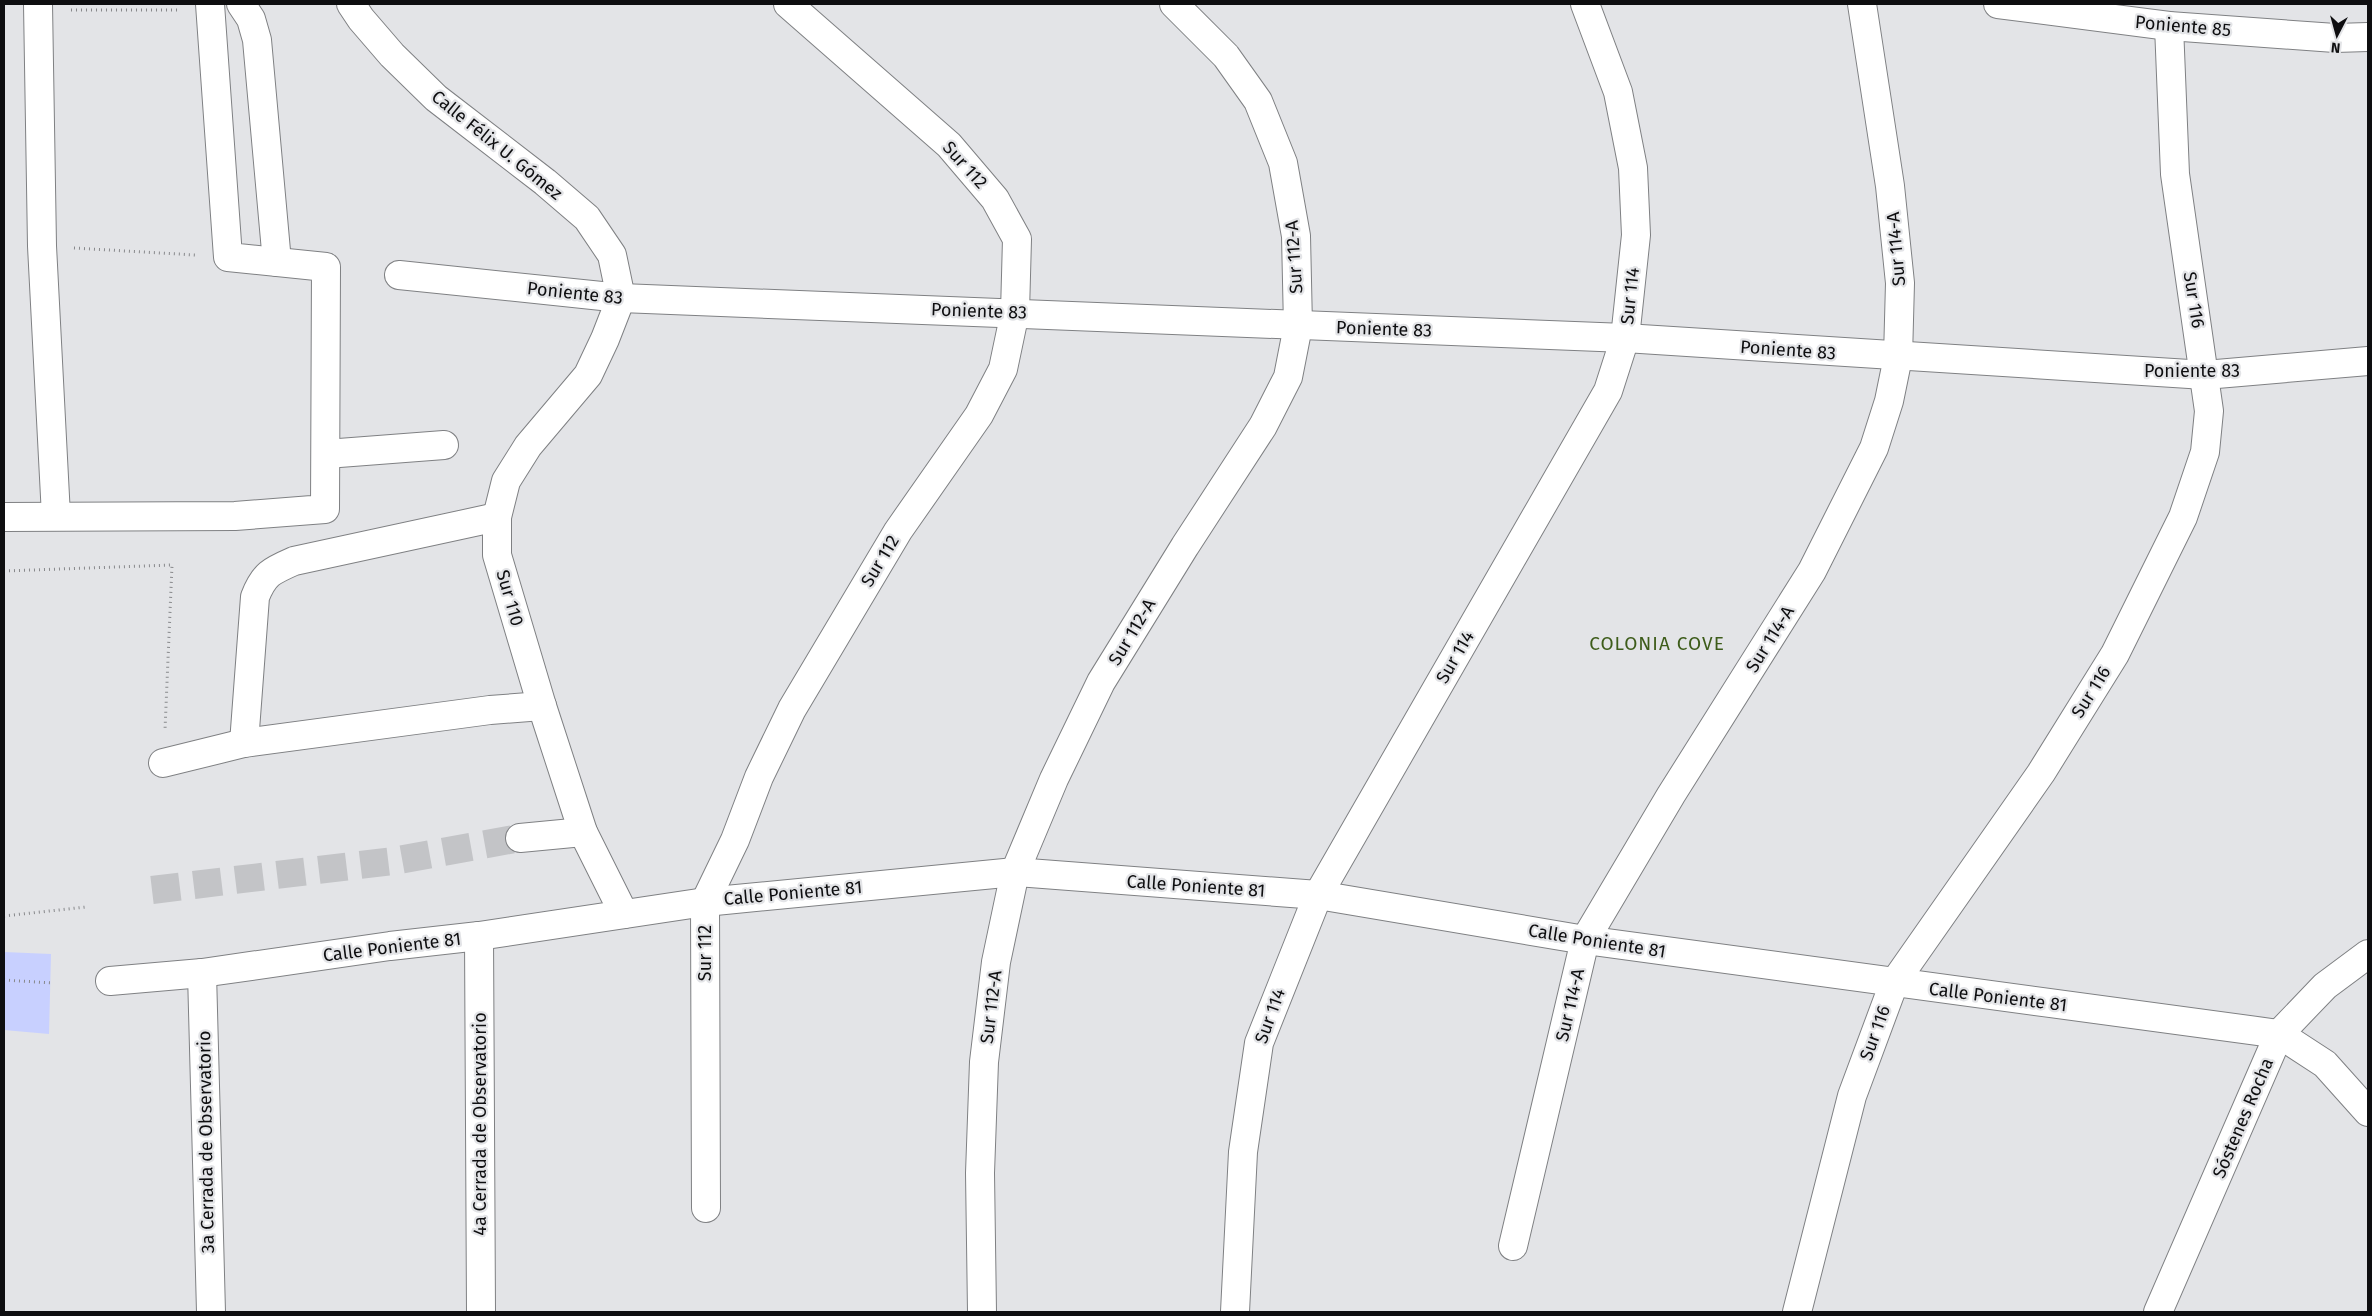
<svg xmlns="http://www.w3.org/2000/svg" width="2372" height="1316" font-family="'Fira Sans',sans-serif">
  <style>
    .green { fill: #c8d0ff }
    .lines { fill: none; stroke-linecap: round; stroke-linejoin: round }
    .minor-tunnel { stroke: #c3c4c7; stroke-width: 28; stroke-dasharray: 28 14; stroke-linecap: butt }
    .minor-casing { stroke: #7f8083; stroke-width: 30 }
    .path { stroke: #87888b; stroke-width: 3; stroke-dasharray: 1 4; stroke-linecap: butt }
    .minor { stroke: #fff; stroke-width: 28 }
    .labels { text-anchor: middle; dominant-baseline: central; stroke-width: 4.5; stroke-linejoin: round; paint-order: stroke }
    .street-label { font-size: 18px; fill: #0e0e10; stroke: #e3e4e7 }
    .neighbourhood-label { font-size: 19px; letter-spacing: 1px; fill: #3d5c1a; stroke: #e3e4e7 }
  </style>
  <rect width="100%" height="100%" fill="#e3e4e7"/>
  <polygon class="green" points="4,952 51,954 49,1034 4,1030"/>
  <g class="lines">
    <polyline class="minor-tunnel" points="152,890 393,861 520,838"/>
    <defs>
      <g id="minor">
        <polyline points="38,4 42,246 56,516"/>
        <polyline points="241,4 251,19 257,40 277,262"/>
        <polyline points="351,4 361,19 392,55 436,98 545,182 587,218 612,255 621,298 605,339 588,375 528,446 506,481 497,517 497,555 542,706 583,832 624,914"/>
        <polyline points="1998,4 2169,26 2335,38 2368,37"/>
        <polyline points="399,275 621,298 1625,338 2205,375 2368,361"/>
        <polyline points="326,454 444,445"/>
        <polyline points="4,517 235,516 325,509 326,267 228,257 210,4"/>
        <path d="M244,743l11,-146c9,-23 16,-26 39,-36l203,-44"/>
        <polyline points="163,763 244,743 490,710 542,706"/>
        <polyline points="520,838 583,832"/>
        <polyline points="479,936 481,1312"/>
        <polyline points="202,973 211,1312"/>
        <polyline points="110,981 202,973 390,946 479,936 705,902 1015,872 1318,895 1585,940 2279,1034 2325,1064 2368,1112"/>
        <polyline points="706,1208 705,902 735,840 759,777 792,709 898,531 979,415 1003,369 1015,312 1017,239 995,199 949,145 788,4"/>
        <polyline points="1513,1246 1585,940 1671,795 1812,571 1874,448 1889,401 1898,357 1900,283 1890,186 1862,4"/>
        <polyline points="982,1312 980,1173 984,1062 996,962 1015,872 1054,779 1101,682 1185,546 1263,426 1288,377 1298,326 1296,236 1283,163 1258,101 1226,56 1174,4"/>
        <polyline points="1235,1312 1243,1152 1259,1043 1318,895 1608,391 1625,338 1636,235 1633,168 1618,92 1585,4"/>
        <polyline points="1797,1312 1852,1096 1894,983 2041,773 2115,654 2183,517 2205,452 2209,411 2175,174 2169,26"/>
        <polyline points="2158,1312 2279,1034 2325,986 2368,954"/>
      </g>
    </defs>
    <use href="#minor" class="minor-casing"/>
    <g class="path">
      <polyline points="71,10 178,10"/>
      <polyline points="74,248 195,255"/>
      <polyline points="4,571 172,565 165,730"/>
      <polyline points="4,916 86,907"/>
      <polyline points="4,980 52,983"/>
    </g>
    <use href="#minor" class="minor"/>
  </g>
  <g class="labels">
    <g class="street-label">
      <text transform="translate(2183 26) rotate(5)">Poniente 85</text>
      <text transform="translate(497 145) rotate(39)">Calle Félix U. Gómez</text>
      <text transform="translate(965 165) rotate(48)">Sur 112</text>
      <text transform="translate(1896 249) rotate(-95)">Sur 114-A</text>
      <text transform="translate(1294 257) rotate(-94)">Sur 112-A</text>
      <text transform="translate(575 293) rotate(6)">Poniente 83</text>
      <text transform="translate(1630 296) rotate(-84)">Sur 114</text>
      <text transform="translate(2194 300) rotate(81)">Sur 116</text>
      <text transform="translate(979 311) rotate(2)">Poniente 83</text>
      <text transform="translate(1384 329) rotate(2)">Poniente 83</text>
      <text transform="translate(1788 350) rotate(4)">Poniente 83</text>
      <text x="2192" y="371">Poniente 83</text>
      <text transform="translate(880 561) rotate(-59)">Sur 112</text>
      <text transform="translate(510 598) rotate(74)">Sur 110</text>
      <text transform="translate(1132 632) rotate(-59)">Sur 112-A</text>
      <text transform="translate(1770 639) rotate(-58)">Sur 114-A</text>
      <text transform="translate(1455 657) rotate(-60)">Sur 114</text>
      <text transform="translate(2091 692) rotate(-58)">Sur 116</text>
      <text transform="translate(1196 886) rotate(4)">Calle Poniente 81</text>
      <text transform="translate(793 893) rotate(-5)">Calle Poniente 81</text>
      <text transform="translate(1597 941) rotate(9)">Calle Poniente 81</text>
      <text transform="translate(392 947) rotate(-7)">Calle Poniente 81</text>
      <text transform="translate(705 953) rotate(-90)">Sur 112</text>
      <text transform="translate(1998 997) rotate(7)">Calle Poniente 81</text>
      <text transform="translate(1570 1005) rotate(-77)">Sur 114-A</text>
      <text transform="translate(991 1007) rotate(-83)">Sur 112-A</text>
      <text transform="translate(1270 1016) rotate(-70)">Sur 114</text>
      <text transform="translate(1875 1033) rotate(-70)">Sur 116</text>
      <text transform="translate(2243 1118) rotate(-67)">Sóstenes Rocha</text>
      <text transform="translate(480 1124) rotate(-90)">4a Cerrada de Observatorio</text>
      <text transform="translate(206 1142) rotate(-91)">3a Cerrada de Observatorio</text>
    </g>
    <g class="neighbourhood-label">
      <text x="1657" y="643">COLONIA COVE</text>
    </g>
  </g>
  <rect width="2372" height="1316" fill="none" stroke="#0e0e10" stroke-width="10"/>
  <g transform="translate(2337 35) rotate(186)" stroke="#e3e4e7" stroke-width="4" paint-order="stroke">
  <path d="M0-4L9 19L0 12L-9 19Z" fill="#0e0e10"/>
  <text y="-8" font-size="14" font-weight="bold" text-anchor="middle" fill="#0e0e10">N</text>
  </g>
</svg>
